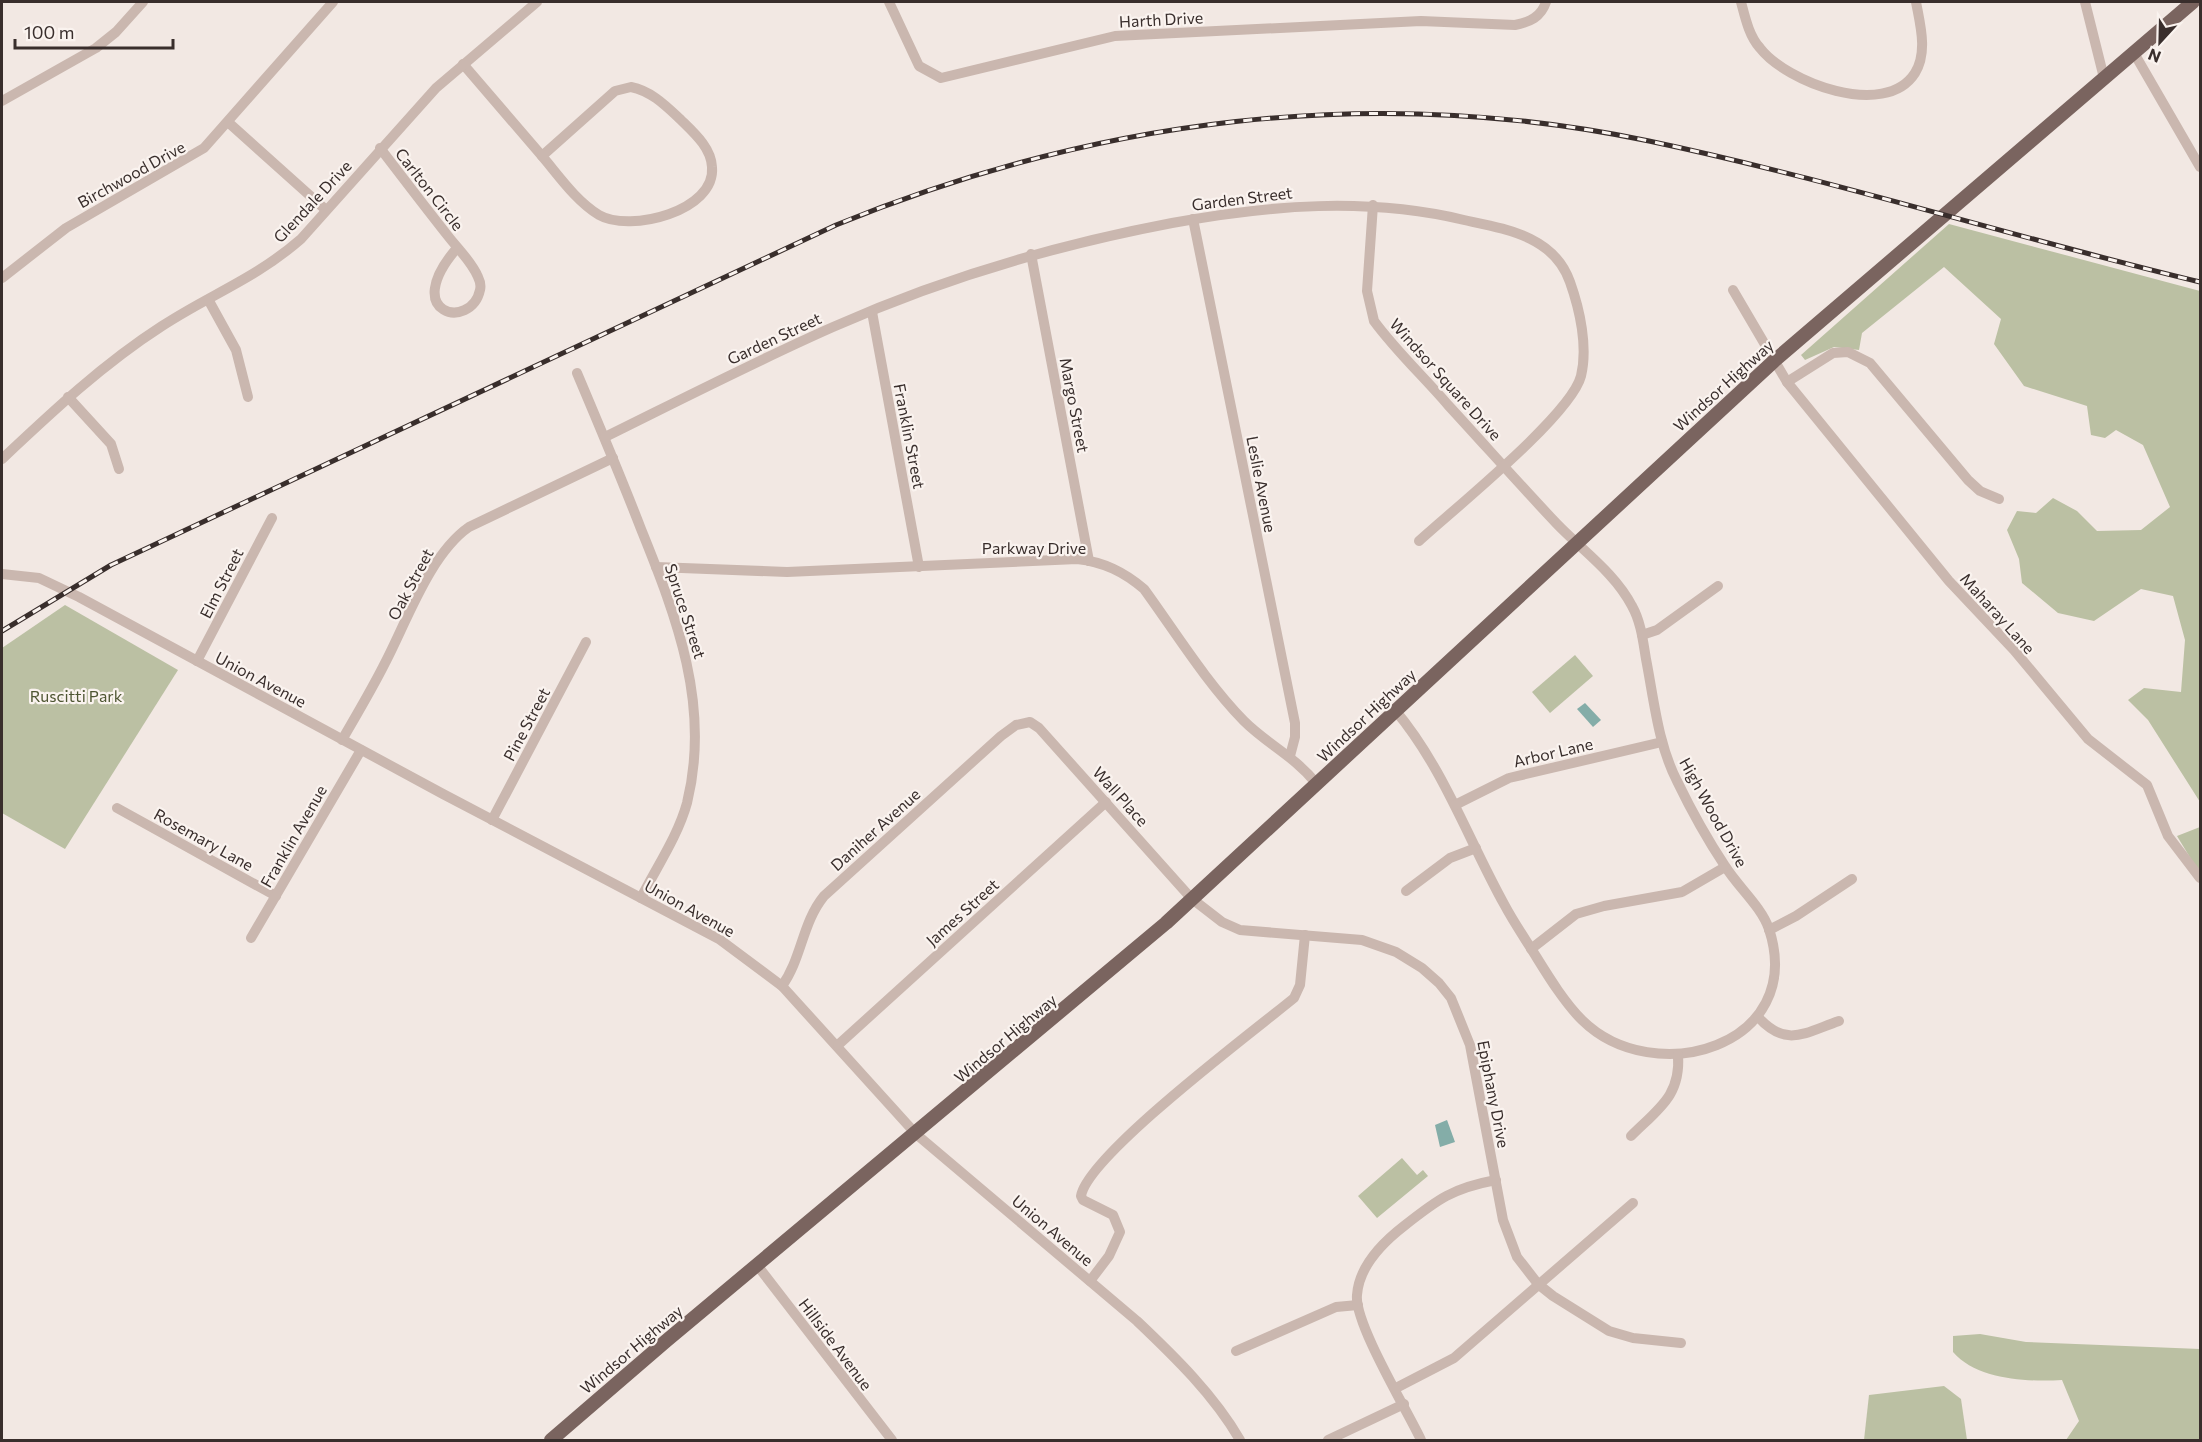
<svg xmlns="http://www.w3.org/2000/svg" width="2202" height="1442" font-family="Commissioner,sans-serif">
  <style>
    .green { fill: #bbc0a3 }
    .water { fill: #84ada8 }
    .lines { fill: none; stroke-linecap: round; stroke-linejoin: round }
    .minor { stroke: #cab7af; stroke-width: 10 }
    .major { stroke: #7a645f; stroke-width: 14 }
    .rail-casing { stroke: #392e2c; stroke-width: 5 }
    .rail { stroke: #faf3ef; stroke-width: 3; stroke-dasharray: 9; stroke-linecap: butt }
    .labels { text-anchor: middle; dominant-baseline: central; stroke-width: 4.5; stroke-linejoin: round; paint-order: stroke }
    .street-label { font-size: 16px; fill: #392e2c; stroke: #faf3ef }
    .park-label { font-size: 16px; fill: #4e5632; stroke: #faf3ef }
  </style>
  <rect width="100%" height="100%" fill="#f2e8e3"/>
  <g class="green">
    <polygon points="1949,224 2200,291 2200,802 2148,720 2128,700 2144,688 2181,692 2185,640 2173,596 2141,589 2094,621 2058,613 2022,583 2019,559 2007,530 2017,511 2036,513 2053,498 2077,511 2097,531 2141,530 2170,507 2143,445 2116,430 2105,438 2091,435 2087,406 2024,386 1994,344 2001,319 1944,267 1862,333 1859,350 1834,347 1805,360 1801,355"/>
    <polygon points="65,605 178,670 65,849 2,813 2,648"/>
    <polygon points="1575,655 1593,676 1550,713 1532,692"/>
    <polygon points="2200,827 2200,874 2177,836"/>
    <polygon points="1402,1158 1417,1175 1423,1170 1428,1176 1377,1218 1358,1196"/>
    <path d="M1980,1334l46,8 174,7v91h-134l13,-19 -17,-41c-34,2 -85,0 -109,-28v-16z"/>
    <polygon points="1944,1386 1961,1399 1967,1440 1864,1440 1869,1395"/>
  </g>
  <g class="water">
    <polygon points="1585,703 1601,720 1593,727 1577,709"/>
    <polygon points="1447,1120 1455,1142 1440,1147 1435,1125"/>
  </g>
  <g class="lines">
    <g class="minor">
      <path d="M889,2l30,64 22,12 174,-42 306,-15 94,4c15,-3 26,-8 31,-23"/>
      <path d="M1741,2c4,15 8,34 19,46 26,34 125,72 155,25 13,-21 5,-49 1,-71"/>
      <polyline points="2085,2 2104,78"/>
      <polyline points="2134,53 2200,167"/>
      <polyline points="463,64 542,156"/>
      <path d="M631,87c20,4 34,18 49,32 13,13 31,28 32,48 4,44 -82,66 -113,48 -23,-14 -40,-39 -57,-59l73,-65z"/>
      <polyline points="2,101 96,48 116,32 143,2"/>
      <polyline points="229,123 326,210"/>
      <path d="M380,148c23,30 45,59 68,88 10,13 24,26 30,41 2,4 3,9 2,13 -9,41 -81,25 -23,-42"/>
      <path d="M1373,205l-6,86 7,30c22,30 50,56 74,84 36,39 72,80 109,119 25,26 58,49 75,82 9,16 11,35 14,53 8,41 12,85 31,122 14,29 30,58 48,85 13,21 36,40 44,63 38,117 -115,162 -187,91 -17,-17 -32,-41 -45,-62 -11,-18 -23,-35 -33,-54 -36,-65 -61,-137 -109,-194"/>
      <polyline points="1193,219 1295,723 1295,737 1290,756"/>
      <polyline points="1031,254 1089,561"/>
      <polyline points="2,278 66,228 204,148 333,2"/>
      <polyline points="1733,290 1787,382 1949,581 2014,650 2088,739 2147,785 2168,836 2200,878"/>
      <polyline points="209,301 236,350 248,397"/>
      <polyline points="872,312 919,567"/>
      <path d="M577,373c22,52 44,104 64,156 36,89 70,177 46,274 -9,33 -31,65 -46,95"/>
      <polyline points="1787,382 1833,353 1848,352 1870,363 1968,480 1980,491 1999,499"/>
      <polyline points="68,397 111,444 119,469"/>
      <path d="M605,437c75,-37 151,-76 228,-110 108,-48 223,-82 339,-104 98,-18 195,-26 292,-3 42,9 90,16 106,62 10,28 18,65 11,94 -10,39 -127,133 -162,165"/>
      <path d="M2,459c51,-48 101,-95 160,-133 49,-32 93,-47 139,-87l135,-151 101,-86"/>
      <path d="M656,567l131,5 290,-13c27,3 47,13 67,30 32,44 62,93 100,132 23,23 50,35 72,62"/>
      <path d="M2,574l37,4 40,19 364,197 276,145 63,47 134,148 221,187c38,36 77,74 103,119"/>
      <polyline points="1642,635 1657,630 1718,586"/>
      <polyline points="197,661 272,518"/>
      <path d="M342,740c15,-26 30,-51 43,-77 22,-42 45,-109 84,-136l144,-69"/>
      <polyline points="1455,805 1509,778 1662,742"/>
      <polyline points="117,808 276,896"/>
      <polyline points="492,820 586,642"/>
      <polyline points="1406,891 1450,858 1476,848"/>
      <polyline points="1769,930 1796,916 1852,879"/>
      <polyline points="251,938 361,750"/>
      <polyline points="1531,949 1576,914 1604,906 1682,892 1725,867"/>
      <path d="M782,986c20,-28 20,-63 42,-90l177,-160 15,-11 14,-3 9,6 152,170 31,24 18,8 122,10 34,12 26,16 17,15 12,15 19,47 33,175 14,37 21,27 15,12 56,35 24,7 48,5"/>
      <path d="M1758,1017c28,31 46,16 81,4"/>
      <polyline points="838,1045 1106,802"/>
      <path d="M1631,1136c27,-27 50,-40 47,-81"/>
      <polyline points="757,1265 892,1440"/>
      <path d="M1090,1281l19,-25 11,-24 -7,-17 -30,-15 -2,-4c7,-41 173,-165 213,-198l6,-13 5,-50"/>
      <polyline points="1236,1351 1336,1307 1358,1305"/>
      <polyline points="1396,1388 1454,1358 1633,1203"/>
      <polyline points="1328,1440 1404,1404"/>
      <path d="M1421,1440c-14,-30 -67,-117 -64,-145 2,-29 25,-52 47,-69 34,-27 49,-38 92,-46"/>
    </g>
    <polyline class="major" points="551,1440 666,1341 1166,923 1774,361 2193,2"/>
    <defs>
      <path id="rail" d="M2,631l109,-66 725,-340c260,-106 535,-142 813,-84 185,39 367,97 551,141"/>
    </defs>
    <use href="#rail" class="rail-casing"/>
    <use href="#rail" class="rail"/>
  </g>
  <g class="labels">
    <g class="street-label">
      <text transform="translate(1161 19) rotate(-3)">Harth Drive</text>
      <text transform="translate(131 174) rotate(-29)">Birchwood Drive</text>
      <text transform="translate(430 189) rotate(52)">Carlton Circle</text>
      <text transform="translate(1242 198) rotate(-7)">Garden Street</text>
      <text transform="translate(312 201) rotate(-47)">Glendale Drive</text>
      <text transform="translate(774 338) rotate(-25)">Garden Street</text>
      <text transform="translate(1446 379) rotate(48)">Windsor Square Drive</text>
      <text transform="translate(1723 385) rotate(-42)">Windsor Highway</text>
      <text transform="translate(1075 405) rotate(79)">Margo Street</text>
      <text transform="translate(910 436) rotate(79)">Franklin Street</text>
      <text transform="translate(1262 484) rotate(79)">Leslie Avenue</text>
      <text x="1034" y="547">Parkway Drive</text>
      <text transform="translate(221 583) rotate(-63)">Elm Street</text>
      <text transform="translate(410 584) rotate(-62)">Oak Street</text>
      <text transform="translate(686 611) rotate(72)">Spruce Street</text>
      <text transform="translate(1998 613) rotate(48)">Maharay Lane</text>
      <text transform="translate(261 679) rotate(28)">Union Avenue</text>
      <text transform="translate(1366 715) rotate(-43)">Windsor Highway</text>
      <text transform="translate(526 724) rotate(-62)">Pine Street</text>
      <text transform="translate(1553 752) rotate(-13)">Arbor Lane</text>
      <text transform="translate(1121 796) rotate(48)">Wall Place</text>
      <text transform="translate(1714 812) rotate(61)">High Wood Drive</text>
      <text transform="translate(875 829) rotate(-42)">Daniher Avenue</text>
      <text transform="translate(293 836) rotate(-60)">Franklin Avenue</text>
      <text transform="translate(204 839) rotate(29)">Rosemary Lane</text>
      <text transform="translate(690 908) rotate(29)">Union Avenue</text>
      <text transform="translate(962 912) rotate(-42)">James Street</text>
      <text transform="translate(1005 1038) rotate(-40)">Windsor Highway</text>
      <text transform="translate(1494 1094) rotate(79)">Epiphany Drive</text>
      <text transform="translate(1053 1230) rotate(40)">Union Avenue</text>
      <text transform="translate(836 1344) rotate(53)">Hillside Avenue</text>
      <text transform="translate(631 1349) rotate(-40)">Windsor Highway</text>
    </g>
    <g class="park-label">
      <text x="76" y="695">Ruscitti Park</text>
    </g>
  </g>
  <rect width="2202" height="1442" fill="none" stroke="#392e2c" stroke-width="6"/>
  <g transform="translate(2160 42) rotate(202)" stroke="#faf3ef" stroke-width="4.5" paint-order="stroke">
  <path d="M0-4.5L10 22L0 15L-10 22Z" fill="#392e2c"/>
  <text y="-9" font-size="16" font-weight="bold" text-anchor="middle" fill="#392e2c">N</text>
  </g>
  <path d="M15 39v9h158v-9" fill="none" stroke="#392e2c" stroke-width="3"/>
  <text x="24" y="39" font-size="18" fill="#392e2c" stroke="#faf3ef" stroke-width="4.5" paint-order="stroke">100 m</text>
</svg>
